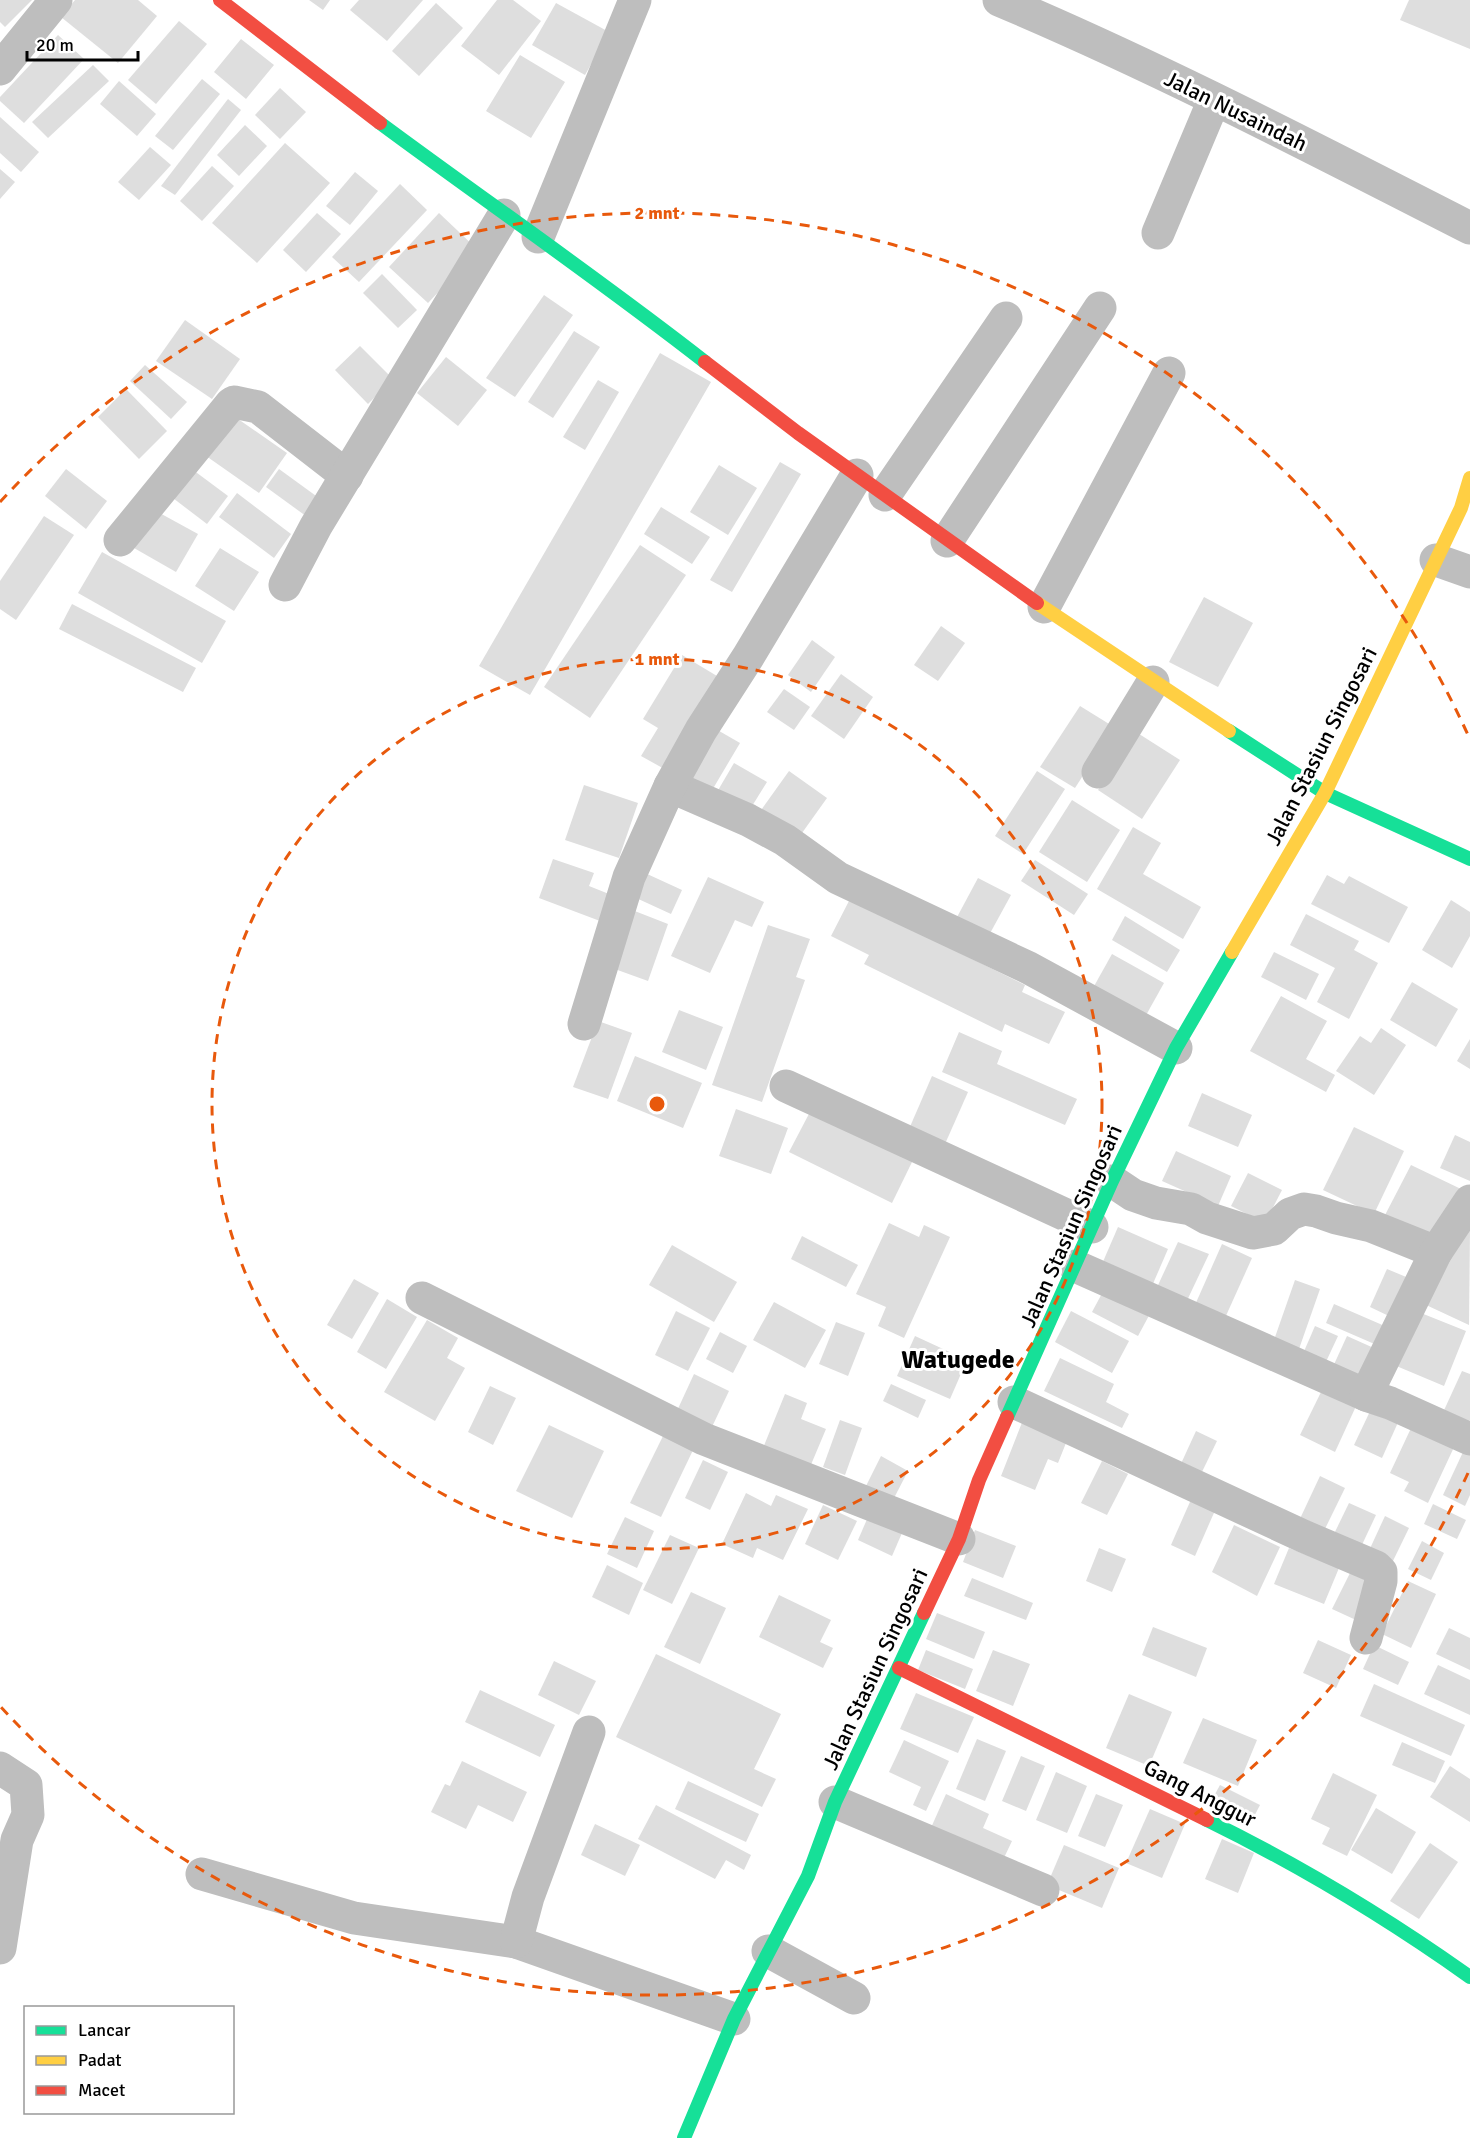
<svg xmlns="http://www.w3.org/2000/svg" width="1470" height="2138" font-family="Signika,sans-serif">
  <style>
    .building { fill: #dedede }
    .lines { fill: none; stroke-linecap: round; stroke-linejoin: round }
    .street { stroke: #bebebe; stroke-width: 33 }
    .fast { stroke: #16e098; stroke-width: 14 }
    .slow { stroke: #ffcf43; stroke-width: 14 }
    .jam { stroke: #f24e42; stroke-width: 14 }
    .ring { fill: none; stroke: #e8590c; stroke-width: 3; stroke-dasharray: 10 8 }
    .labels { text-anchor: middle; dominant-baseline: central; stroke-width: 6; stroke-linejoin: round; paint-order: stroke }
    .street-label { font-size: 22px; fill: #000; stroke: #fff }
    .quarter-label { font-size: 26px; font-weight: bold; fill: #000; stroke: #fff }
    .centre { fill: #e8590c; stroke: #fff; stroke-width: 3 }
    .ring-label { font-size: 18px; text-anchor: middle; font-weight: bold; fill: #e8590c; stroke: #fff; stroke-width: 6; stroke-linejoin: round; paint-order: stroke }
  </style>
  <rect width="100%" height="100%" fill="#fff"/>
  <g class="building">
    <polygon points="0,0 32,0 5,27 0,22"/>
    <polygon points="75,0 138,0 157,16 118,63 61,17"/>
    <polygon points="309,0 330,0 323,10"/>
    <polygon points="359,0 423,0 387,41 350,10"/>
    <polygon points="497,0 513,0 541,21 499,75 461,46"/>
    <polygon points="1409,0 1470,0 1470,49 1400,20"/>
    <polygon points="436,3 463,28 419,76 392,51"/>
    <polygon points="556,3 609,32 585,75 532,45"/>
    <polygon points="179,21 207,44 156,104 128,80"/>
    <polygon points="58,35 84,59 24,123 0,101 0,97"/>
    <polygon points="241,39 274,65 246,99 214,72"/>
    <polygon points="520,55 565,82 531,138 486,111"/>
    <polygon points="93,65 109,81 48,138 32,122"/>
    <polygon points="202,79 220,94 173,150 155,136"/>
    <polygon points="119,81 156,114 137,136 100,104"/>
    <polygon points="280,88 306,112 280,139 255,115"/>
    <polygon points="228,99 241,110 175,195 161,186"/>
    <polygon points="0,117 39,152 21,172 0,153"/>
    <polygon points="245,125 267,146 239,176 217,155"/>
    <polygon points="285,143 330,183 257,263 212,223"/>
    <polygon points="150,147 171,165 139,200 118,182"/>
    <polygon points="212,166 234,186 202,221 180,201"/>
    <polygon points="0,169 15,182 0,199"/>
    <polygon points="355,172 378,191 350,225 326,206"/>
    <polygon points="400,184 427,210 359,282 332,257"/>
    <polygon points="317,213 341,234 306,272 283,250"/>
    <polygon points="439,213 478,250 428,303 389,267"/>
    <polygon points="382,274 417,310 398,328 363,293"/>
    <polygon points="544,295 573,315 515,397 486,378"/>
    <polygon points="185,320 240,359 212,399 156,361"/>
    <polygon points="574,331 600,347 553,418 528,402"/>
    <polygon points="360,346 393,379 368,404 335,370"/>
    <polygon points="660,353 711,382 530,695 479,666"/>
    <polygon points="446,357 487,390 458,426 417,393"/>
    <polygon points="145,365 187,402 171,419 130,381"/>
    <polygon points="598,380 619,392 585,450 563,437"/>
    <polygon points="126,389 167,431 139,459 98,417"/>
    <polygon points="228,412 287,453 259,493 199,451"/>
    <polygon points="780,462 801,474 732,592 710,580"/>
    <polygon points="185,464 228,496 207,524 165,492"/>
    <polygon points="719,465 757,488 728,535 690,512"/>
    <polygon points="66,469 107,501 86,529 45,496"/>
    <polygon points="279,469 323,501 310,519 266,487"/>
    <polygon points="237,493 291,534 274,558 219,517"/>
    <polygon points="661,507 710,537 692,564 644,534"/>
    <polygon points="156,511 198,534 176,572 134,548"/>
    <polygon points="44,516 74,535 16,620 0,609 0,581"/>
    <polygon points="640,545 686,575 590,718 544,687"/>
    <polygon points="220,548 259,572 234,611 195,586"/>
    <polygon points="102,552 226,621 202,663 78,593"/>
    <polygon points="1204,597 1253,623 1218,687 1169,662"/>
    <polygon points="72,604 196,668 183,692 59,629"/>
    <polygon points="941,626 965,643 938,681 914,665"/>
    <polygon points="812,640 835,657 811,692 788,675"/>
    <polygon points="682,655 722,679 668,771 641,756 658,728 643,719"/>
    <polygon points="841,674 873,697 844,739 811,716"/>
    <polygon points="784,689 810,707 794,730 767,712"/>
    <polygon points="1080,706 1114,727 1075,788 1040,767"/>
    <polygon points="714,728 740,743 711,792 684,777"/>
    <polygon points="1136,732 1180,760 1142,819 1098,790"/>
    <polygon points="734,763 767,782 749,811 717,792"/>
    <polygon points="789,771 827,798 797,840 759,813"/>
    <polygon points="1037,771 1065,789 1023,854 995,836"/>
    <polygon points="584,785 638,803 619,858 565,840"/>
    <polygon points="1072,800 1120,830 1087,882 1039,852"/>
    <polygon points="1133,827 1161,843 1143,874 1201,907 1183,939 1097,889"/>
    <polygon points="553,859 594,873 589,886 609,894 600,921 539,898"/>
    <polygon points="1035,860 1088,894 1074,915 1021,881"/>
    <polygon points="645,873 682,890 671,914 634,897"/>
    <polygon points="1327,875 1344,884 1349,876 1408,907 1389,943 1311,904"/>
    <polygon points="708,877 764,902 752,927 735,920 710,973 671,956"/>
    <polygon points="978,878 1011,895 988,937 956,919"/>
    <polygon points="850,899 1025,985 1022,992 1065,1012 1049,1044 1005,1024 1002,1032 864,964 869,955 831,936"/>
    <polygon points="1451,900 1470,912 1470,936 1452,968 1422,950"/>
    <polygon points="627,908 668,924 648,981 612,968"/>
    <polygon points="1306,914 1359,941 1354,950 1378,963 1349,1019 1317,1002 1335,968 1290,945"/>
    <polygon points="1125,916 1180,950 1167,972 1112,940"/>
    <polygon points="768,925 810,939 796,977 805,980 762,1102 712,1085"/>
    <polygon points="1274,952 1319,974 1306,1000 1261,977"/>
    <polygon points="1112,954 1164,983 1145,1017 1093,988"/>
    <polygon points="1412,982 1458,1009 1436,1047 1390,1020"/>
    <polygon points="1281,996 1327,1021 1306,1059 1335,1075 1326,1092 1250,1051"/>
    <polygon points="679,1010 723,1027 706,1070 662,1052"/>
    <polygon points="598,1021 632,1033 608,1099 573,1087"/>
    <polygon points="1381,1028 1406,1045 1374,1095 1336,1071 1360,1036 1371,1043"/>
    <polygon points="959,1032 1002,1051 997,1064 1077,1099 1065,1125 942,1072"/>
    <polygon points="1470,1039 1470,1069 1457,1061"/>
    <polygon points="635,1056 702,1083 683,1128 617,1101"/>
    <polygon points="932,1076 968,1092 945,1144 909,1129"/>
    <polygon points="1202,1093 1252,1115 1238,1147 1188,1126"/>
    <polygon points="736,1109 788,1128 771,1174 719,1156"/>
    <polygon points="811,1110 913,1160 892,1203 789,1152"/>
    <polygon points="1354,1127 1404,1151 1374,1214 1323,1190"/>
    <polygon points="1455,1135 1470,1142 1470,1181 1440,1168"/>
    <polygon points="1176,1151 1231,1176 1218,1206 1162,1181"/>
    <polygon points="1411,1165 1461,1189 1435,1242 1384,1217"/>
    <polygon points="1248,1173 1282,1190 1265,1223 1231,1206"/>
    <polygon points="889,1223 919,1237 924,1225 950,1237 904,1338 878,1326 886,1307 856,1294"/>
    <polygon points="1462,1226 1470,1230 1469,1325 1424,1304"/>
    <polygon points="1118,1227 1168,1249 1152,1286 1102,1264"/>
    <polygon points="802,1236 858,1265 846,1287 791,1259"/>
    <polygon points="1178,1242 1209,1254 1183,1309 1153,1296"/>
    <polygon points="1222,1244 1252,1258 1225,1318 1195,1305"/>
    <polygon points="672,1245 737,1282 714,1322 649,1285"/>
    <polygon points="1387,1269 1411,1279 1393,1318 1370,1307"/>
    <polygon points="354,1279 379,1293 352,1339 327,1325"/>
    <polygon points="1295,1280 1320,1289 1299,1349 1274,1340"/>
    <polygon points="1106,1286 1152,1310 1138,1336 1092,1312"/>
    <polygon points="387,1299 417,1317 386,1369 357,1352"/>
    <polygon points="774,1302 826,1330 805,1368 753,1340"/>
    <polygon points="1334,1304 1387,1327 1379,1346 1326,1323"/>
    <polygon points="676,1311 710,1328 688,1371 655,1355"/>
    <polygon points="1071,1311 1129,1341 1112,1373 1055,1342"/>
    <polygon points="1416,1311 1466,1331 1444,1386 1394,1365"/>
    <polygon points="427,1320 458,1338 447,1358 465,1368 435,1421 384,1392"/>
    <polygon points="836,1322 865,1333 848,1376 819,1364"/>
    <polygon points="1315,1326 1338,1336 1324,1366 1302,1356"/>
    <polygon points="720,1332 747,1346 733,1373 706,1359"/>
    <polygon points="915,1336 967,1360 950,1399 897,1376"/>
    <polygon points="1347,1336 1376,1349 1360,1383 1331,1371"/>
    <polygon points="1060,1358 1114,1384 1106,1402 1129,1414 1122,1428 1044,1391"/>
    <polygon points="1462,1371 1470,1374 1470,1420 1465,1431 1440,1419"/>
    <polygon points="694,1374 729,1391 711,1429 676,1413"/>
    <polygon points="891,1384 926,1400 918,1418 883,1401"/>
    <polygon points="490,1386 516,1398 493,1445 468,1432"/>
    <polygon points="1323,1388 1357,1404 1335,1452 1300,1435"/>
    <polygon points="785,1394 807,1403 801,1419 826,1429 810,1467 763,1448"/>
    <polygon points="1373,1405 1400,1418 1382,1458 1354,1445"/>
    <polygon points="840,1420 862,1428 845,1475 823,1467"/>
    <polygon points="1023,1420 1068,1438 1058,1463 1048,1459 1035,1490 1001,1476"/>
    <polygon points="549,1425 604,1451 572,1518 516,1491"/>
    <polygon points="1412,1426 1455,1445 1428,1503 1404,1491 1409,1482 1390,1473"/>
    <polygon points="1196,1431 1217,1441 1199,1478 1179,1468"/>
    <polygon points="664,1434 694,1448 661,1517 630,1503"/>
    <polygon points="1463,1452 1470,1455 1470,1495 1465,1506 1443,1495"/>
    <polygon points="881,1456 908,1471 893,1500 866,1486"/>
    <polygon points="703,1460 728,1472 710,1510 685,1498"/>
    <polygon points="1102,1461 1128,1474 1107,1515 1081,1503"/>
    <polygon points="1320,1476 1345,1488 1322,1535 1298,1523"/>
    <polygon points="746,1493 771,1506 776,1495 808,1509 783,1560 757,1548 753,1558 722,1544"/>
    <polygon points="1193,1495 1217,1506 1195,1556 1171,1545"/>
    <polygon points="1349,1503 1376,1515 1360,1549 1333,1536"/>
    <polygon points="1433,1504 1466,1520 1457,1539 1424,1524"/>
    <polygon points="823,1505 857,1521 838,1560 805,1544"/>
    <polygon points="1385,1516 1409,1528 1390,1567 1367,1555"/>
    <polygon points="625,1517 654,1531 637,1568 607,1554"/>
    <polygon points="868,1517 902,1533 892,1556 858,1540"/>
    <polygon points="1234,1525 1280,1547 1257,1596 1212,1572"/>
    <polygon points="975,1530 1016,1546 1003,1578 963,1562"/>
    <polygon points="670,1535 699,1548 672,1604 643,1590"/>
    <polygon points="1422,1541 1444,1553 1431,1580 1408,1569"/>
    <polygon points="1099,1548 1126,1559 1112,1592 1086,1581"/>
    <polygon points="1289,1548 1339,1568 1324,1604 1274,1584"/>
    <polygon points="607,1565 643,1583 629,1615 592,1597"/>
    <polygon points="1353,1567 1377,1578 1356,1620 1332,1609"/>
    <polygon points="972,1578 1033,1603 1026,1620 964,1596"/>
    <polygon points="1408,1581 1436,1594 1411,1648 1382,1634"/>
    <polygon points="691,1592 726,1608 700,1664 664,1647"/>
    <polygon points="779,1595 831,1620 820,1642 833,1648 823,1668 759,1637"/>
    <polygon points="937,1613 985,1632 974,1659 926,1639"/>
    <polygon points="1153,1627 1207,1648 1196,1677 1142,1655"/>
    <polygon points="1449,1628 1470,1638 1470,1670 1436,1654"/>
    <polygon points="1318,1640 1351,1655 1336,1688 1303,1673"/>
    <polygon points="1374,1645 1409,1662 1398,1685 1363,1669"/>
    <polygon points="926,1650 973,1669 965,1689 918,1670"/>
    <polygon points="993,1650 1030,1664 1013,1706 976,1691"/>
    <polygon points="656,1654 781,1714 754,1769 776,1779 762,1807 616,1737"/>
    <polygon points="554,1661 596,1681 579,1715 538,1695"/>
    <polygon points="1438,1665 1470,1680 1470,1715 1424,1694"/>
    <polygon points="1374,1684 1465,1725 1451,1756 1360,1716"/>
    <polygon points="480,1690 555,1725 540,1757 465,1722"/>
    <polygon points="916,1693 974,1717 958,1753 900,1729"/>
    <polygon points="1129,1694 1172,1712 1149,1766 1106,1748"/>
    <polygon points="1203,1718 1257,1740 1238,1786 1183,1763"/>
    <polygon points="977,1739 1006,1751 985,1801 956,1789"/>
    <polygon points="904,1740 949,1761 926,1811 913,1805 921,1787 889,1772"/>
    <polygon points="1402,1742 1445,1761 1435,1783 1392,1765"/>
    <polygon points="1021,1756 1045,1766 1026,1811 1002,1801"/>
    <polygon points="462,1761 527,1792 513,1822 478,1805 466,1829 431,1812 445,1784 450,1786"/>
    <polygon points="1450,1766 1470,1779 1470,1822 1430,1797"/>
    <polygon points="1056,1772 1087,1786 1067,1833 1036,1820"/>
    <polygon points="1333,1773 1377,1795 1347,1856 1322,1844 1330,1828 1311,1819"/>
    <polygon points="688,1781 759,1814 746,1842 675,1809"/>
    <polygon points="1220,1785 1260,1805 1248,1828 1208,1807"/>
    <polygon points="946,1794 989,1814 983,1828 1012,1841 1002,1862 930,1830"/>
    <polygon points="1096,1794 1123,1805 1105,1847 1078,1836"/>
    <polygon points="656,1805 751,1855 744,1870 726,1860 715,1879 638,1839"/>
    <polygon points="1376,1808 1416,1832 1392,1874 1351,1850"/>
    <polygon points="1150,1809 1185,1824 1162,1878 1126,1863"/>
    <polygon points="595,1824 640,1845 625,1876 581,1855"/>
    <polygon points="1222,1839 1254,1853 1238,1893 1205,1879"/>
    <polygon points="1430,1843 1458,1862 1419,1919 1390,1901"/>
    <polygon points="1064,1845 1119,1868 1102,1908 1047,1885"/>
  </g>
  <g class="lines">
    <g class="street">
      <path d="M999,0c161,68 316,149 471,228"/>
      <polyline points="0,69 56,0"/>
      <polyline points="1158,233 1214,100"/>
      <polyline points="538,237 635,0"/>
      <polyline points="885,495 1006,318"/>
      <polyline points="120,540 231,404 234,402 258,407 347,476"/>
      <polyline points="947,541 1100,308"/>
      <polyline points="1436,560 1470,572"/>
      <polyline points="285,585 316,526 504,215"/>
      <polyline points="1044,607 1169,373"/>
      <polyline points="1098,772 1153,682"/>
      <polyline points="670,786 748,820 785,840 838,878 1029,968 1176,1048"/>
      <polyline points="584,1024 629,877 670,786 701,730 748,657 857,475"/>
      <polyline points="786,1086 1092,1227"/>
      <polyline points="1112,1181 1133,1195 1156,1203 1191,1209 1207,1218 1253,1233 1274,1229 1290,1214 1304,1209 1316,1211 1336,1218 1371,1226 1436,1252"/>
      <polyline points="1075,1266 1366,1395 1390,1403 1470,1439"/>
      <polyline points="422,1298 704,1439 959,1539"/>
      <polyline points="1366,1395 1436,1252 1470,1201"/>
      <polyline points="1014,1402 1303,1536 1376,1567 1381,1572 1381,1581 1366,1638"/>
      <polyline points="0,1768 26,1785 28,1815 17,1840 0,1948"/>
      <polyline points="835,1802 1043,1890"/>
      <polyline points="202,1874 354,1918 516,1942 734,2019"/>
      <polyline points="516,1942 528,1897 589,1732"/>
      <polyline points="768,1951 854,1998"/>
    </g>
    <g class="fast">
      <path d="M380,123c108,80 219,156 325,239"/>
      <polyline points="1229,731 1325,793 1470,859"/>
      <polyline points="1007,1417 1112,1181 1176,1048 1232,952"/>
      <path d="M1207,1820c92,45 180,98 263,157"/>
      <polyline points="684,2138 734,2019 808,1876 835,1802 924,1613"/>
    </g>
    <g class="slow">
      <polyline points="1037,603 1229,731"/>
      <polyline points="1232,952 1325,793 1461,508 1470,478"/>
    </g>
    <g class="jam">
      <polyline points="220,0 380,123"/>
      <polyline points="705,362 798,433 1037,603"/>
      <polyline points="924,1613 959,1539 979,1480 1007,1417"/>
      <polyline points="899,1668 1207,1820"/>
    </g>
  </g>
  <g class="ring">
    <circle cx="657" cy="1104" r="445"/>
    <path d="M1468 1473A891 891 0 0 1 0 1706M0 502A891 891 0 0 1 1468 735"/>
  </g>
  <g class="labels">
    <g class="street-label">
      <text transform="translate(1236 111) rotate(26)">Jalan Nusaindah</text>
      <text transform="translate(1321 746) rotate(-63)">Jalan Stasiun Singosari</text>
      <text transform="translate(1071 1226) rotate(-66)">Jalan Stasiun Singosari</text>
      <text transform="translate(875 1669) rotate(-65)">Jalan Stasiun Singosari</text>
      <text transform="translate(1200 1793) rotate(27)">Gang Anggur</text>
    </g>
    <g class="quarter-label">
      <text x="958" y="1360">Watugede</text>
    </g>
  </g>
  <circle cx="657" cy="1104" r="9" class="centre"/>
  <g class="ring-label">
    <text x="657" y="219">2 mnt</text>
    <text x="657" y="665">1 mnt</text>
  </g>
  <rect x="24" y="2006" width="210" height="108" fill="#ffffff" stroke="#999999" stroke-width="1.5"/>
  <rect x="36" y="2026" width="30" height="9" fill="#16e098" stroke="#999999" stroke-width="1.5"/>
  <text x="78" y="2036" font-size="18" fill="#000000">Lancar</text>
  <rect x="36" y="2056" width="30" height="9" fill="#ffcf43" stroke="#999999" stroke-width="1.5"/>
  <text x="78" y="2066" font-size="18" fill="#000000">Padat</text>
  <rect x="36" y="2086" width="30" height="9" fill="#f24e42" stroke="#999999" stroke-width="1.5"/>
  <text x="78" y="2096" font-size="18" fill="#000000">Macet</text>
  <path d="M27 51v9h111v-9" fill="none" stroke="#000000" stroke-width="3"/>
  <text x="36" y="51" font-size="18" fill="#000000" stroke="#ffffff" stroke-width="4.5" paint-order="stroke">20 m</text>
</svg>
